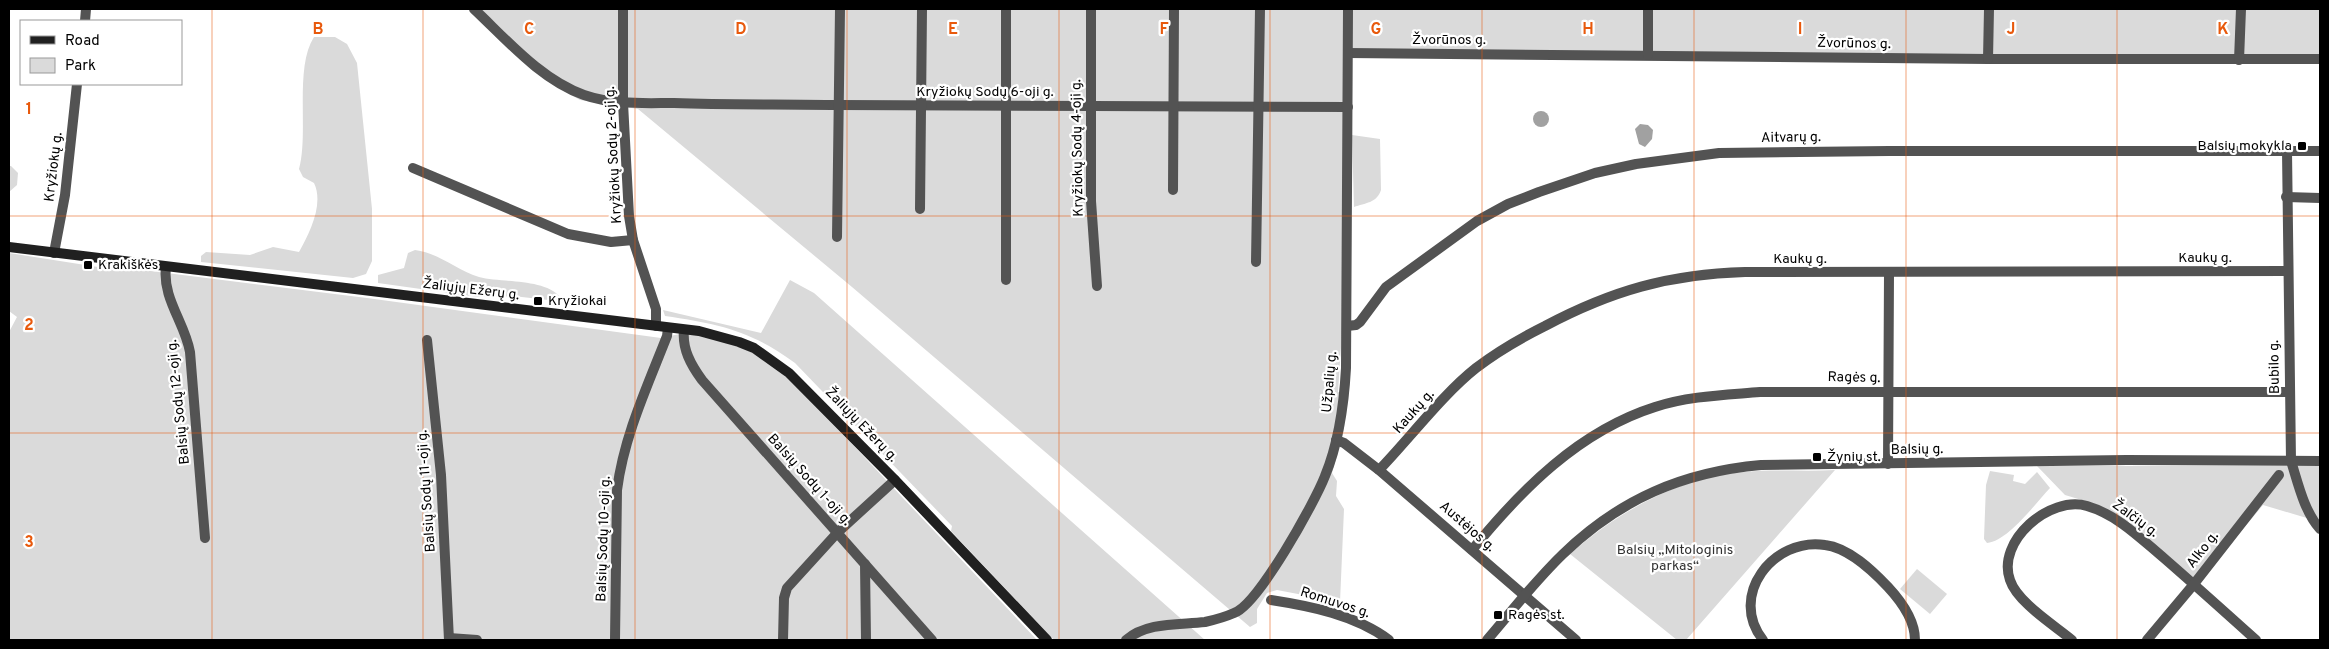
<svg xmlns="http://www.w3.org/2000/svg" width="2329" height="649" font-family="Overpass,sans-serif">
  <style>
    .green { fill: #dadada }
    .water { fill: #a1a1a1 }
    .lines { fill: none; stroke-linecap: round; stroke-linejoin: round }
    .street { stroke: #535353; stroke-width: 10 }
    .secondary { stroke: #202020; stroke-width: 10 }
    .grid { fill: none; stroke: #e8590c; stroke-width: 1; stroke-opacity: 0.55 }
    .poi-dot { fill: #000; stroke: #fff; stroke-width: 2 }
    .labels { text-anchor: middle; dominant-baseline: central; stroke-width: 4.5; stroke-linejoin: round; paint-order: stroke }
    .street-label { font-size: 14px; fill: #000; stroke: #fff }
    .poi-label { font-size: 14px; fill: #000; stroke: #fff; text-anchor: start }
    .park-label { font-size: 14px; fill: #313131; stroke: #fff }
    .grid-label { font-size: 16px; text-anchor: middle; font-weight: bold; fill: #e8590c; stroke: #fff; stroke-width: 4.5; stroke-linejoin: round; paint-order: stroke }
  </style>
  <rect width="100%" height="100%" fill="#fff"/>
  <g class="green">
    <polygon points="469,9 2320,9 2320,57 1344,57 1343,317 1338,392 1349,394 1343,434 1332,473 1337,481 1336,496 1344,509 1340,602 1277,590 1267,593 1257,609 1257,623 1250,627 852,287 638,109 580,100 564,91"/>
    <path d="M314,37h21l12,7 10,19 15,146v52l-6,13 -13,4 -152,-16v-6l5,-4 44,3 23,-8 26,5c11,-20 25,-48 15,-69l-11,-6 -4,-8c10,-37 -5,-101 15,-132z"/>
    <path d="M1352,135l28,4 1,51c-4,13 -16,13 -27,17z"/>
    <polygon points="9,166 11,166 18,173 17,185 9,192"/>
    <path d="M415,250c24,3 41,20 64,27 22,6 65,1 81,20l-3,4 -44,-5 -35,1 -100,-14v-8l26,-7 4,-15z"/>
    <path d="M9,253l89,14 29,1 240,30 294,40c6,-1 12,-3 19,-4 28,-4 71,16 94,31l78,79 185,196h-1028v-308l8,-15 -8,-6z"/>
    <path d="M790,280l24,13 391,347h-151l-103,-109 1,-5 -157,-163c-45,-33 -77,-39 -130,-47l-2,-6 98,23z"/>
    <polygon points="2037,466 2320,466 2320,522 2263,505 2198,583 2115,513 2095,504 2065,495"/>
    <path d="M1835,470l-149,170h-9l-107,-86c48,-42 109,-77 174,-82 30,-3 61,0 91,-2z"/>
    <path d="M1990,471l24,4 -1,6 12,3 12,-12 13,16c-15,16 -42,53 -63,55l-3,-4 2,-54z"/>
    <polygon points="1917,569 1947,594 1930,614 1900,589"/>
  </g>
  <g class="water">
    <circle cx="1541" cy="119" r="8"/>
    <polygon points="1640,124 1648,125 1653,130 1652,139 1645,147 1639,144 1635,129"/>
  </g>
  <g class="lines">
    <g class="street">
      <path d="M474,9c32,30 67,71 110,86 29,10 60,8 90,8 55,2 109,1 164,2 170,0 340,2 510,2"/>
      <polyline points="623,9 623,103 629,216 633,240 656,309 656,326"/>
      <polyline points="1091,9 1091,201 1097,286"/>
      <polyline points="85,21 86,9"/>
      <polyline points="1348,53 1988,59 2320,59"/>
      <polyline points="1648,55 1648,9"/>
      <polyline points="1988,59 1989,9"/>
      <polyline points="2239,60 2241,9"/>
      <path d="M2287,151l4,310c7,22 13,50 29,68"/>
      <polyline points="413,168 568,234 611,242 633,240"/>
      <polyline points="1173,190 1174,9"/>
      <polyline points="2286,197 2320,198"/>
      <polyline points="920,209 922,9"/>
      <polyline points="837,237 840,9"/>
      <polyline points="54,253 65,195 77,84"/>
      <polyline points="1256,262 1260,9"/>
      <path d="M166,267c-4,31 19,56 24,85l15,186"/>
      <polyline points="1006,280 1006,9"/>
      <polyline points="1347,326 1356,325 1360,322 1386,287 1477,221 1508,204 1539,192 1595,173 1636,164 1719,153 1889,151 2320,151"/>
      <path d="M684,330c-2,19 7,35 18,50l230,260"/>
      <polyline points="427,340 441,475 449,640"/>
      <polyline points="1336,440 1344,443 1379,470 1576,640"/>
      <polyline points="1888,464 1889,273"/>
      <path d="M1379,470c30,-31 64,-76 97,-102 21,-16 45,-30 69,-42 66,-35 124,-52 200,-54l542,-1"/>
      <path d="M1472,550c49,-60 107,-119 183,-143 33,-11 70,-12 105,-15h529"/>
      <polyline points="865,564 866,640"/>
      <path d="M1271,600c39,6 85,15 118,40"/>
      <polyline points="449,638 477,640"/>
      <path d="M615,640l2,-150c7,-54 30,-103 50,-154l1,-8"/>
      <polyline points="783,640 784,598 787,588 838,532 895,480"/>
      <path d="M1126,640c21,-18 52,-15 79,-18 9,-2 20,-5 29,-9 24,-8 81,-111 91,-137 14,-34 19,-71 21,-108l2,-359"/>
      <path d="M1487,640c25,-29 48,-59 76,-86 57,-55 120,-82 198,-89l366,-5 193,1"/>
      <path d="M1763,640c-35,-44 10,-103 62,-95 24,3 47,25 63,42 13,14 27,33 27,53"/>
      <path d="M2072,640c-18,-15 -55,-38 -62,-60 -14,-39 40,-85 77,-74 31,9 54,33 78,53 31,27 61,54 91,81"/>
      <polyline points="2147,640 2194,584 2279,475"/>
    </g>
    <polyline class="secondary" points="9,247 699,331 739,342 754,348 789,373 895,480 1047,640"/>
  </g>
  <path class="grid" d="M212,9v631M423,9v631M635,9v631M847,9v631M1059,9v631M1270,9v631M1482,9v631M1694,9v631M1906,9v631M2117,9v631M9,216h2311M9,433h2311"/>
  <g class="poi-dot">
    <rect x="2297" y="141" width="10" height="10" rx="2.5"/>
    <rect x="83" y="260" width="10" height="10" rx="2.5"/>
    <rect x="533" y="296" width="10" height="10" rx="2.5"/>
    <rect x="1812" y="452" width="10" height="10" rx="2.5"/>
    <rect x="1493" y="610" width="10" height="10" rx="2.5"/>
  </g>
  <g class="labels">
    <g class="street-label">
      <text x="1449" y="40">Žvorūnos g.</text>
      <text transform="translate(1854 44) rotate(1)">Žvorūnos g.</text>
      <text x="985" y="92">Kryžiokų Sodų 6-oji g.</text>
      <text transform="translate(1791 138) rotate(-1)">Aitvarų g.</text>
      <text transform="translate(1078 148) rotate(-91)">Kryžiokų Sodų 4-oji g.</text>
      <text transform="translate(614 155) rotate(-93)">Kryžiokų Sodų 2-oji g.</text>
      <text transform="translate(54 167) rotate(-83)">Kryžiokų g.</text>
      <text x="2205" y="258">Kaukų g.</text>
      <text x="1800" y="259">Kaukų g.</text>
      <text transform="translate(471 290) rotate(7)">Žaliųjų Ežerų g.</text>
      <text transform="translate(2275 367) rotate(-91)">Bubilo g.</text>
      <text transform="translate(1854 378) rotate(1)">Ragės g.</text>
      <text transform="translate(1330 382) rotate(-85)">Užpalių g.</text>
      <text transform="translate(179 402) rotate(-96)">Balsių Sodų 12-oji g.</text>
      <text transform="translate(1414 412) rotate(-48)">Kaukų g.</text>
      <text transform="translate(861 425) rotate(46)">Žaliųjų Ežerų g.</text>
      <text transform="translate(1917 450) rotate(-1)">Balsių g.</text>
      <text transform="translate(809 480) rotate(48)">Balsių Sodų 1-oji g.</text>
      <text transform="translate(427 491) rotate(-94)">Balsių Sodų 11-oji g.</text>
      <text transform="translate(2135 519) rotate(36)">Žalčių g.</text>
      <text transform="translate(1467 527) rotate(41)">Austėjos g.</text>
      <text transform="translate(604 539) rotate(-88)">Balsių Sodų 10-oji g.</text>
      <text transform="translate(2203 550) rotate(-52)">Alko g.</text>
      <text transform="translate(1335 603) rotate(18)">Romuvos g.</text>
    </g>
    <g class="poi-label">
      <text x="2292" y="146" text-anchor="end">Balsių mokykla</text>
      <text x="98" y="265">Krakiškės</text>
      <text x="548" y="301">Kryžiokai</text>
      <text x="1827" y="457">Žynių st.</text>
      <text x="1508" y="615">Ragės st.</text>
    </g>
    <g class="park-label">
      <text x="1675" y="550">Balsių „Mitologinis<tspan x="1675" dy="16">parkas“</tspan></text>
    </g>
  </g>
  <g class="grid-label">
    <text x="318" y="34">B</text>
    <text x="529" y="34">C</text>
    <text x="741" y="34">D</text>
    <text x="953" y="34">E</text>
    <text x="1164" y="34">F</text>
    <text x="1376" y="34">G</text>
    <text x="1588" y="34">H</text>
    <text x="1800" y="34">I</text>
    <text x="2011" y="34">J</text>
    <text x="2223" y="34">K</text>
    <text x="29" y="114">1</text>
    <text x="29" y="330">2</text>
    <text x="29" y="547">3</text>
  </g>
  <rect width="2329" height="649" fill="none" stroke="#000000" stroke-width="20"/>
  <rect x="20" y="20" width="162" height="65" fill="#ffffff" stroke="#999999"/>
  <rect x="30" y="36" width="25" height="8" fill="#202020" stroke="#999999"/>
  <text x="65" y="45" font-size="15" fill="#000000">Road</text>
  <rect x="30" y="58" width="25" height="15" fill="#dadada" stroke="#999999"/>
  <text x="65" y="70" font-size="15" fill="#000000">Park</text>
</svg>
